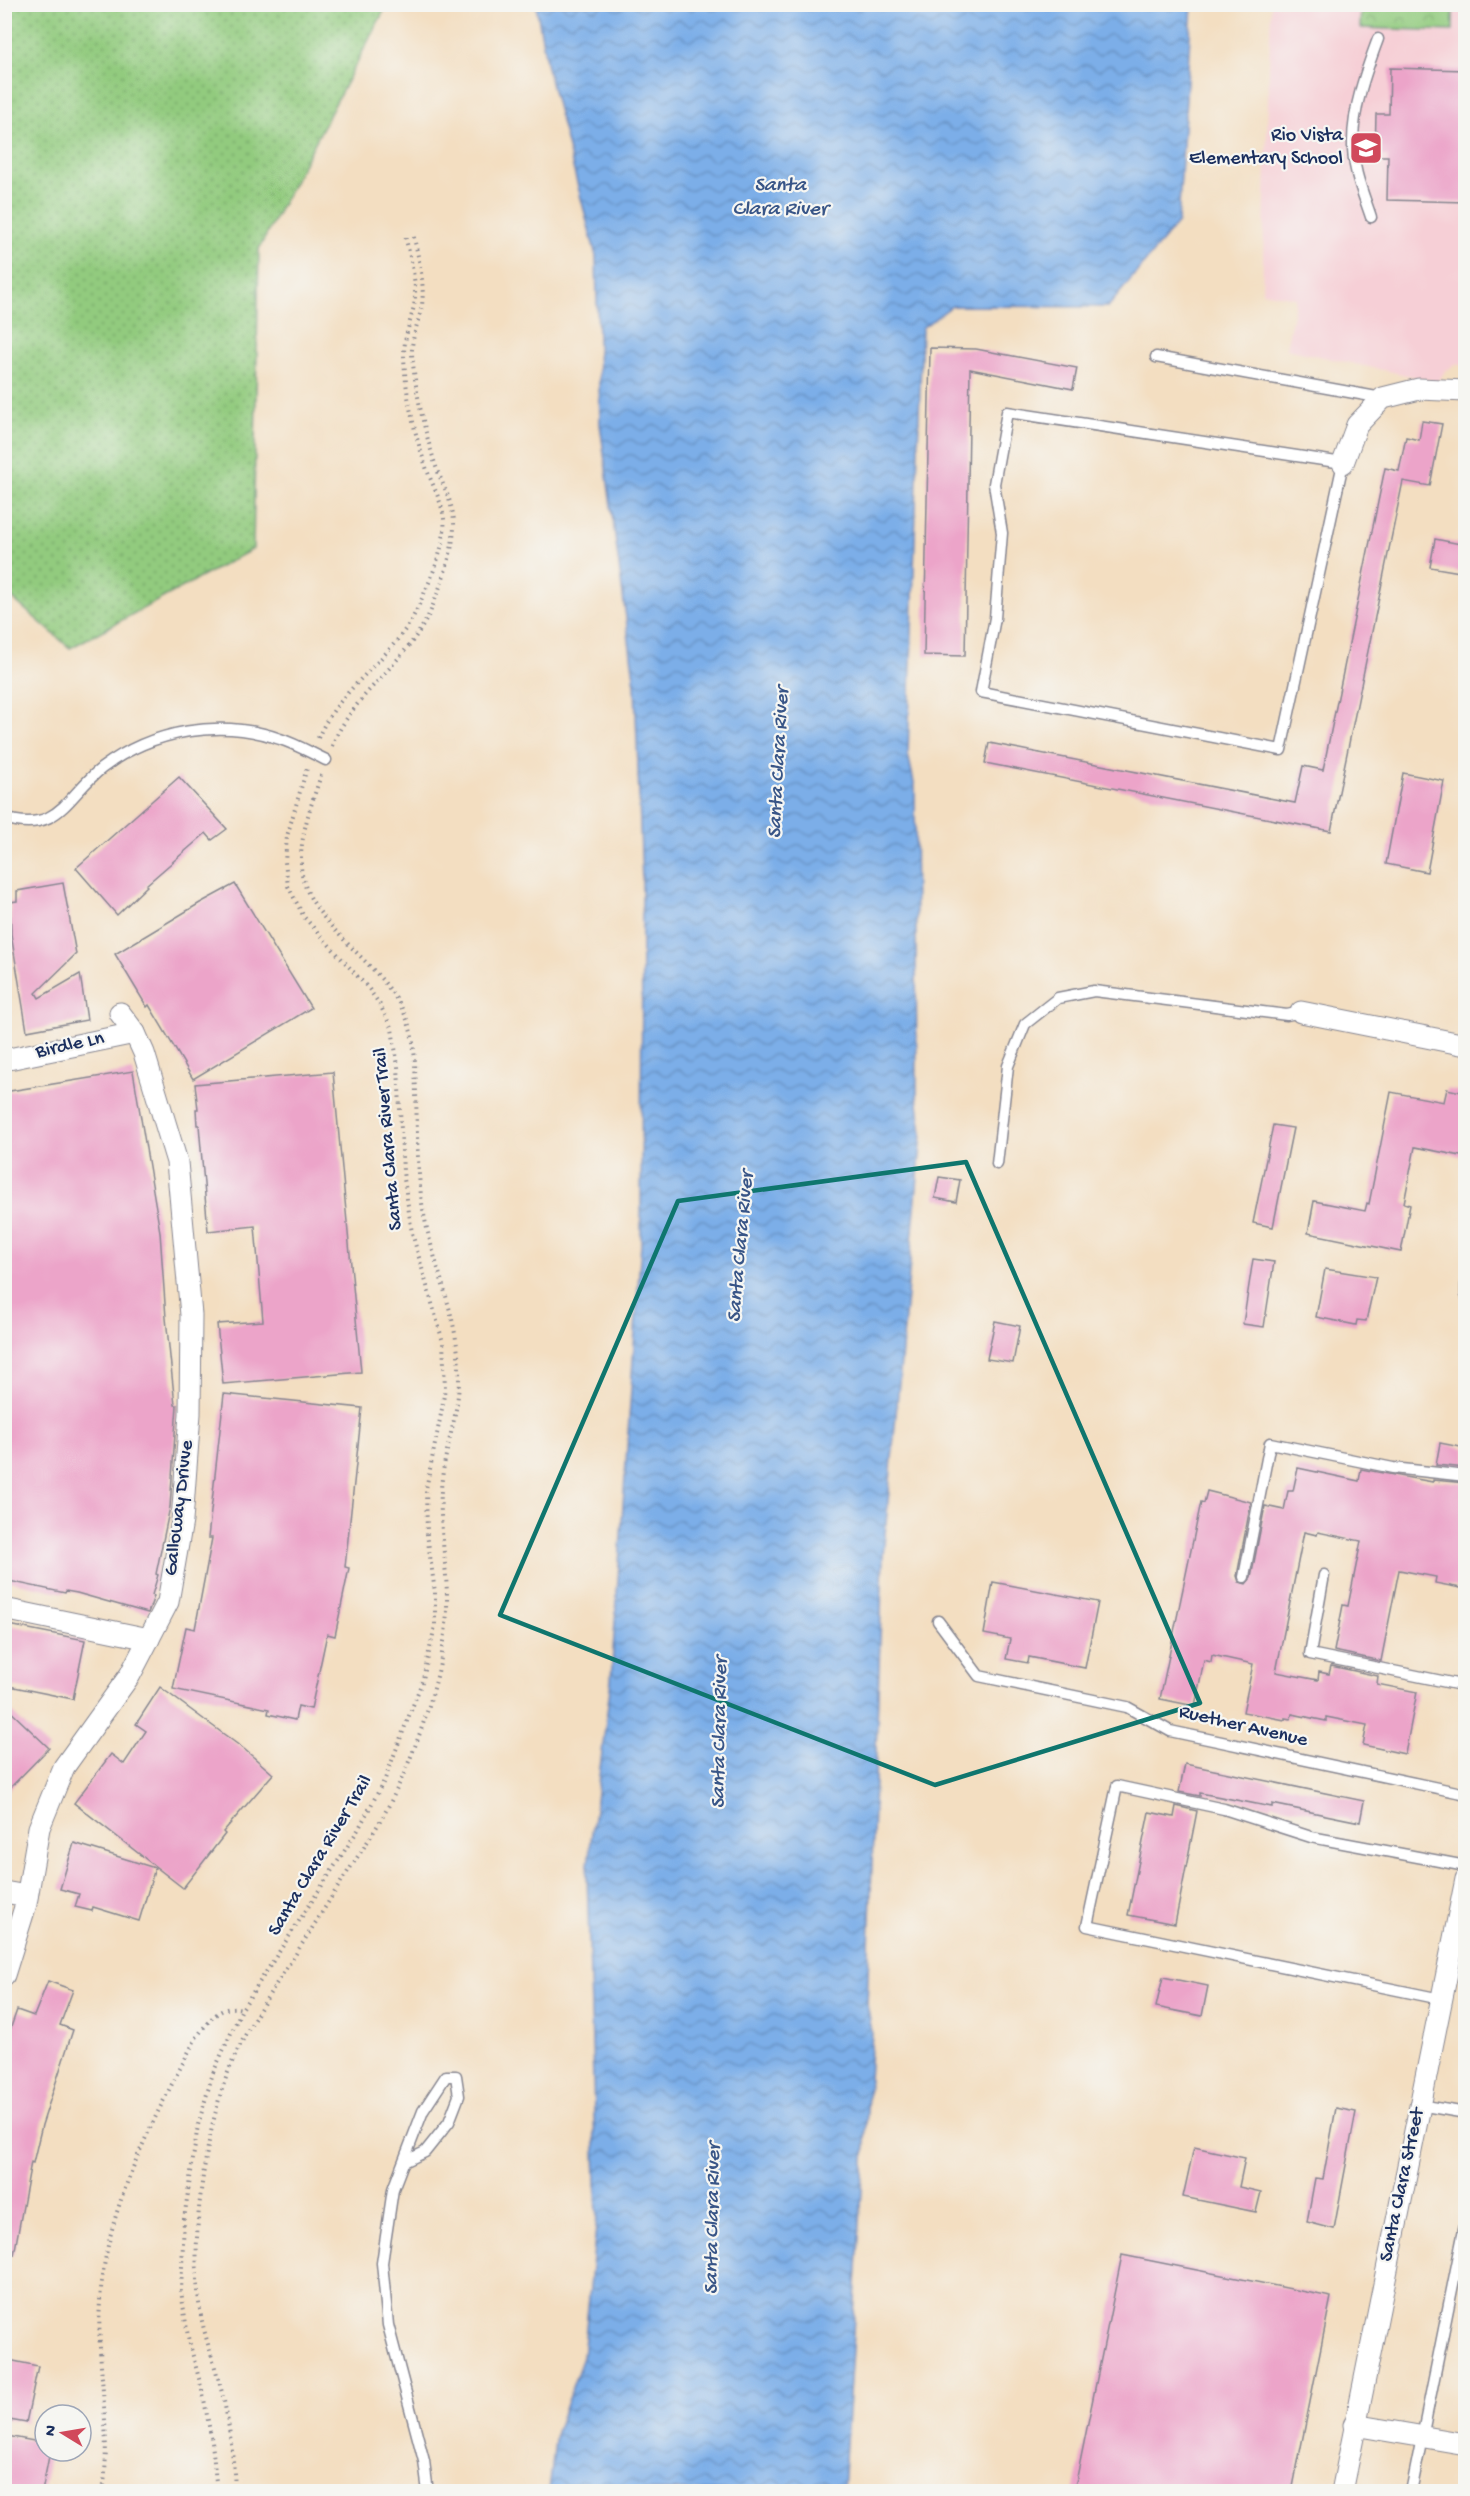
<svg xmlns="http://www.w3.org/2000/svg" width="1470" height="2496" font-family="'Gochi Hand',sans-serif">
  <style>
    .built { fill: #f6cfd6 }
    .grass { fill: url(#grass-dots); stroke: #567d6e; stroke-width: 1.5 }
    .park { fill: url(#park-crowns); stroke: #567d6e; stroke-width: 1.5 }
    .water { fill: url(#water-waves); stroke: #4c6ea3; stroke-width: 1.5 }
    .building { fill: #eca4c9 }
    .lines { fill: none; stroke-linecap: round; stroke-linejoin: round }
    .lane-casing { stroke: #878690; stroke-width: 13 }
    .street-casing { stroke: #878690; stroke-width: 23 }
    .path { stroke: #878690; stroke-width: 4; stroke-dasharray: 1.5 4.5; stroke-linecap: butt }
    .lane { stroke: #fff; stroke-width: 10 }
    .street { stroke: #fff; stroke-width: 21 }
    .marked { fill: none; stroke: #0f766e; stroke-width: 4.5; stroke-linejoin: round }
    .labels { text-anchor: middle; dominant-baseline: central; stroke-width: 4.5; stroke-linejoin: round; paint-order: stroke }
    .poi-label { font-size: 20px; fill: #1b2f5e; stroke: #f6f6f2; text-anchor: end }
    .street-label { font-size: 20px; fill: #1b2f5e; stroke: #f6f6f2 }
    .water-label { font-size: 21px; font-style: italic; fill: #385587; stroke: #f6f6f2 }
  </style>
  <defs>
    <pattern id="grass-dots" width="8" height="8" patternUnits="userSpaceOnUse" patternTransform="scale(1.5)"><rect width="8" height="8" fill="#92cb7e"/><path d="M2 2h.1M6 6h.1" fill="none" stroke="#76a56a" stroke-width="1.8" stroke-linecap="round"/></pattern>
    <pattern id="park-crowns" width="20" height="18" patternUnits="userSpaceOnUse" patternTransform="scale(1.5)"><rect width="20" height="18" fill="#92cb7e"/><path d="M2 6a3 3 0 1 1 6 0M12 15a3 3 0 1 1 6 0" fill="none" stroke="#76a56a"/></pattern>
    <pattern id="water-waves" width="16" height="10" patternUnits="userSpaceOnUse" patternTransform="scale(1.5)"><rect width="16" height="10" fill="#7caee8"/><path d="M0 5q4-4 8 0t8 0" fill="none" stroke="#658ebf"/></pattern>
  </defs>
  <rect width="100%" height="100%" fill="#f6f6f2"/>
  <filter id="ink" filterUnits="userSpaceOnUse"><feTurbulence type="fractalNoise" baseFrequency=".0167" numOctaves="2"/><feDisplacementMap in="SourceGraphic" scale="12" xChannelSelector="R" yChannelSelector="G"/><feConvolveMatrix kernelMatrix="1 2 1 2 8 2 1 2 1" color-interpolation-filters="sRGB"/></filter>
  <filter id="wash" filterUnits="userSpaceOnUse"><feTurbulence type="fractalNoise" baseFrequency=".008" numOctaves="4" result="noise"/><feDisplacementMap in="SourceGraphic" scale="24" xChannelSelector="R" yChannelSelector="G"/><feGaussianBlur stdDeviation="1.35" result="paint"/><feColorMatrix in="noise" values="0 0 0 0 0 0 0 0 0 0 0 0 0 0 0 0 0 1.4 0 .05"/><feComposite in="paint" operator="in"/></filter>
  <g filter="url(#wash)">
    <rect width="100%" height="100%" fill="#f3dec1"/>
    <polygon class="built" points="1271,5 1465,5 1465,366 1457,364 1445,371 1438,382 1286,349 1296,298 1262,292"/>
    <polygon class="grass" points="5,4 387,5 259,249 253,549 70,648 5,592"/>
    <polygon class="park" points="1361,5 1453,5 1453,31 1360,28"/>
    <polygon class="water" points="536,5 1192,5 1178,222 1108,307 952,306 922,328 908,754 915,787 917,1096 922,1133 883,1556 867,2005 872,2032 843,2491 549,2491 556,2432 583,2357 597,2217 587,1873 611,1680 641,1244 642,882 635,685 600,424 596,256 547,67"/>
    <g id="blocks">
      <g class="building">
        <polygon points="1390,68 1466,70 1466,202 1387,200 1388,156 1375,156 1376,114 1389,114"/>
        <polygon points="930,348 976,349 1077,368 1073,389 970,369 965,656 924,655"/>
        <polygon points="1422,421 1442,424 1430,486 1403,481 1331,831 985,763 989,743 1295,803 1303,766 1323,770 1385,468 1399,471 1406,437 1419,440"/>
        <polygon points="1435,539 1466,545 1466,573 1430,567"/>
        <polygon points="1403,773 1444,781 1427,872 1386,864"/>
        <polygon points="179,777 227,829 212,840 206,833 146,885 147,886 117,915 76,868"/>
        <polygon points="63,883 76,954 36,993 39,998 80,974 87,1020 27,1031 11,934 10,902 17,901 17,891"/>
        <polygon points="235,884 311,1008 193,1079 149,1005 147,1007 115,954 200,903"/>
        <polygon points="133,1071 160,1232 166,1318 175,1405 177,1405 170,1507 156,1574 158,1575 152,1595 154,1596 148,1613 77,1593 66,1591 65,1593 4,1580 4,1092"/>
        <polygon points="333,1072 361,1372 223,1384 217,1324 263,1321 255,1226 208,1231 199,1125 197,1125 196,1109 198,1109 195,1084"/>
        <polygon points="1447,1089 1466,1093 1466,1157 1415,1147 1404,1203 1410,1205 1401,1252 1308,1233 1314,1201 1365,1211 1367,1203 1369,1204 1391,1092 1444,1102"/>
        <polygon points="1273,1125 1293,1128 1273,1227 1253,1223"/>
        <polygon points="939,1177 960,1180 956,1202 935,1198"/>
        <polygon points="1253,1259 1274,1262 1264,1327 1243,1324"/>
        <polygon points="1325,1269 1376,1277 1366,1321 1357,1320 1356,1325 1316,1317"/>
        <polygon points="995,1321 1020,1326 1013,1363 987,1359"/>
        <polygon points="224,1394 362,1408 345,1567 349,1568 335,1636 327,1634 311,1709 298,1706 295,1720 268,1714 269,1709 173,1689 186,1627 195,1629 212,1538 208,1538"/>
        <polygon points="1440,1443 1466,1448 1466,1468 1436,1465"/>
        <polygon points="1298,1468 1359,1481 1361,1469 1433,1482 1433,1480 1466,1483 1466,1589 1435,1583 1436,1577 1399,1570 1381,1661 1334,1651 1343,1605 1348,1606 1361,1541 1318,1532 1317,1535 1304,1532 1276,1672 1318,1680 1319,1672 1329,1674 1331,1666 1378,1676 1377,1684 1417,1692 1405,1754 1363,1745 1367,1725 1326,1717 1326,1721 1292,1714 1291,1719 1285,1718 1285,1720 1243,1712 1253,1664 1212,1655 1211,1662 1204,1660 1195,1706 1160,1699 1201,1502 1204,1503 1207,1491 1251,1502 1237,1576 1239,1582 1246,1584 1251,1578 1265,1506 1284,1510 1288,1491 1293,1491"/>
        <polygon points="993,1582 1098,1602 1085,1668 1029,1657 1028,1663 1006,1659 1010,1639 984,1634"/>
        <polygon points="4,1624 85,1640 73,1699 4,1685"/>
        <polygon points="160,1687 244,1749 273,1774 223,1832 225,1834 183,1888 74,1803 111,1754 124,1764 146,1731 136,1724"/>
        <polygon points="4,1705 49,1748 4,1794"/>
        <polygon points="1185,1764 1364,1801 1360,1822 1272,1804 1272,1807 1200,1793 1200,1796 1179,1792"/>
        <polygon points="1176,1806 1197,1811 1175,1924 1128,1915 1149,1812 1174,1817"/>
        <polygon points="74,1843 155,1868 139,1921 93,1907 92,1911 75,1907 79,1894 60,1889"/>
        <polygon points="1163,1977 1208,1986 1202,2016 1156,2007"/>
        <polygon points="48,1981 73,1990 60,2025 73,2030 42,2125 33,2163 31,2162 14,2255 4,2255 4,2047 17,2010 34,2016"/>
        <polygon points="1336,2108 1356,2112 1334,2229 1307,2222 1315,2178 1323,2179"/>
        <polygon points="1194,2147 1245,2158 1239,2187 1261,2192 1256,2212 1183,2197"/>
        <polygon points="1122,2255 1331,2297 1292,2492 1074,2492"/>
        <polygon points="4,2359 38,2366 26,2423 4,2419"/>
        <polygon points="7,2436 45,2443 45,2451 50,2451 42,2492 4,2492 4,2452"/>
      </g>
    </g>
  </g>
  <g filter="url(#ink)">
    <use href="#blocks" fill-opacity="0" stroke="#878690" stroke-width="1.5"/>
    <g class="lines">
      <defs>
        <g id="lane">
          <path d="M1371,217c-8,-24 -19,-49 -18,-75 0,-35 13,-71 25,-103"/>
          <polyline points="1156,357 1382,398"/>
          <polygon points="1007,412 1343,463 1281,750 981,692 995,618 1002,533 994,484"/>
          <path d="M4,818c55,17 63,-23 98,-50 50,-38 119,-50 178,-29 16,5 31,14 46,21"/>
          <polyline points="997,1164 1008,1066 1025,1024 1058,998 1094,991 1287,1015 1301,1012"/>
          <polyline points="1466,1285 1466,1295"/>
          <polyline points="1324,1575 1310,1654 1466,1686"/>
          <polyline points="1244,1577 1270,1443 1393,1468 1466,1476"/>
          <polyline points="938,1621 979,1676 1127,1707 1170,1731 1466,1794"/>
          <polyline points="1441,1999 1087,1926 1117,1786 1224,1809 1311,1837 1466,1866"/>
          <polyline points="1419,2105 1466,2113"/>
          <polyline points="404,2162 425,2152 449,2122 459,2096 456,2076 446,2076 423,2111 393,2189 382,2263 388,2325 424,2461 428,2492"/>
          <polyline points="1411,2492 1466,2220"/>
        </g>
        <g id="street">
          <polyline points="1343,463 1357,425 1383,398 1419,389 1466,391"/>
          <polyline points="1301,1012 1466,1045"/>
          <polyline points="4,1060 135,1033"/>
          <polyline points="4,1609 149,1639"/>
          <polyline points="4,1892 27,1896"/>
          <polyline points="4,1975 26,1904 39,1828 64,1767 130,1675 168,1602 182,1521 190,1414 191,1315 177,1162 144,1053 135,1033 120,1013"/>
          <polyline points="1354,2425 1466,2444"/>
          <polyline points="1342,2492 1466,1879"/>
        </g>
      </defs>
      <use href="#lane" class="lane-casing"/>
      <use href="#street" class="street-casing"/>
      <g class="path">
        <path d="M318,738c22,-53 78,-80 101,-133 10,-22 22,-48 25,-73 3,-23 -11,-44 -18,-65 -12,-35 -21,-74 -22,-112 0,-17 6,-32 10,-49 4,-23 -4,-48 -9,-71"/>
        <path d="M332,746c21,-53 76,-84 99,-136 10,-25 22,-56 23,-83 1,-24 -15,-47 -21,-70 -10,-32 -18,-69 -21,-103 -1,-17 7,-32 10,-49 3,-24 -4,-48 -9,-72"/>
        <path d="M103,2492c9,-64 -7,-127 -3,-191 6,-95 53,-181 96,-263 12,-16 24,-35 46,-29"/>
        <polyline points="217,2492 212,2442 203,2394 188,2337 181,2291 184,2219 198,2125 213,2073 242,2009 358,1830 385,1779 423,1679 435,1626 435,1592 427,1534 426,1489 442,1409 445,1387 443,1342 412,1233 403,1172 398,1066 392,1029 380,1005 369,989 304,917 288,886 285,862 287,836 307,768"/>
        <path d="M235,2492c-1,-31 -5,-62 -11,-91 -6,-27 -16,-53 -22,-80 -13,-64 -1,-155 16,-218 13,-49 38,-89 66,-131 20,-30 39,-62 59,-93 15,-23 31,-46 44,-70 29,-56 58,-137 60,-200 1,-40 -8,-79 -6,-119 2,-37 17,-71 18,-109 2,-62 -28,-118 -37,-178 -5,-36 -5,-74 -6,-110 -1,-21 0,-44 -6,-64 -17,-65 -108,-103 -109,-165 -1,-30 11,-61 20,-89"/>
      </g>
      <use href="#lane" class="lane"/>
      <use href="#street" class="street"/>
    </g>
  </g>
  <path class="marked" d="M966,1162l234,541 -265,82 -435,-170 178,-414z"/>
  <defs>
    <symbol id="school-square" viewBox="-11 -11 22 22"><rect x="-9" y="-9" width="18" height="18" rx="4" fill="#d1495b" stroke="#f6f6f2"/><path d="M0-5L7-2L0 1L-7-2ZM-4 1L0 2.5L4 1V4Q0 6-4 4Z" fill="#fff"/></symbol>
  </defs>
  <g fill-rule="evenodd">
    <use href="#school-square" x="1347" y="129" width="38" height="38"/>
  </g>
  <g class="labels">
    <g class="poi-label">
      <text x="1343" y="136">Rio Vista<tspan x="1343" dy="23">Elementary School</tspan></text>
    </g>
    <g class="street-label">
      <text transform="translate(70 1046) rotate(-12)">Birdle Ln</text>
      <text transform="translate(389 1139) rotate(-95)">Santa Clara River Trail</text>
      <text transform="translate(180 1508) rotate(-83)">Galloway Drivve</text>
      <text transform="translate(1243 1727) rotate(13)">Ruether Avenue</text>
      <text transform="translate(321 1856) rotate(-59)">Santa Clara River Trail</text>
      <text transform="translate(1403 2185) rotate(-78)">Santa Clara Street</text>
    </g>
    <g class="water-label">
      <text x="780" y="186">Santa<tspan x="780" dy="24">Clara River</tspan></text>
      <text transform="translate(780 763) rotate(-87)">Santa Clara River</text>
      <text transform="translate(742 1247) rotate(-85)">Santa Clara River</text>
      <text transform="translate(721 1733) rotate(-89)">Santa Clara River</text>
      <text transform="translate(714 2219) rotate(-89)">Santa Clara River</text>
    </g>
  </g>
  <rect width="1470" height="2496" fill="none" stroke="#f6f6f2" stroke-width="24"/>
  <g transform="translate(63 2433) rotate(281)"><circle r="28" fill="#f6f6f2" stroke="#9ea6b7" stroke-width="1.5"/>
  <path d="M0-4.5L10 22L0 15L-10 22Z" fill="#d1495b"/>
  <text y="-9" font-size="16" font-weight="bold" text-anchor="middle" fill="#1b2f5e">N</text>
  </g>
</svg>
